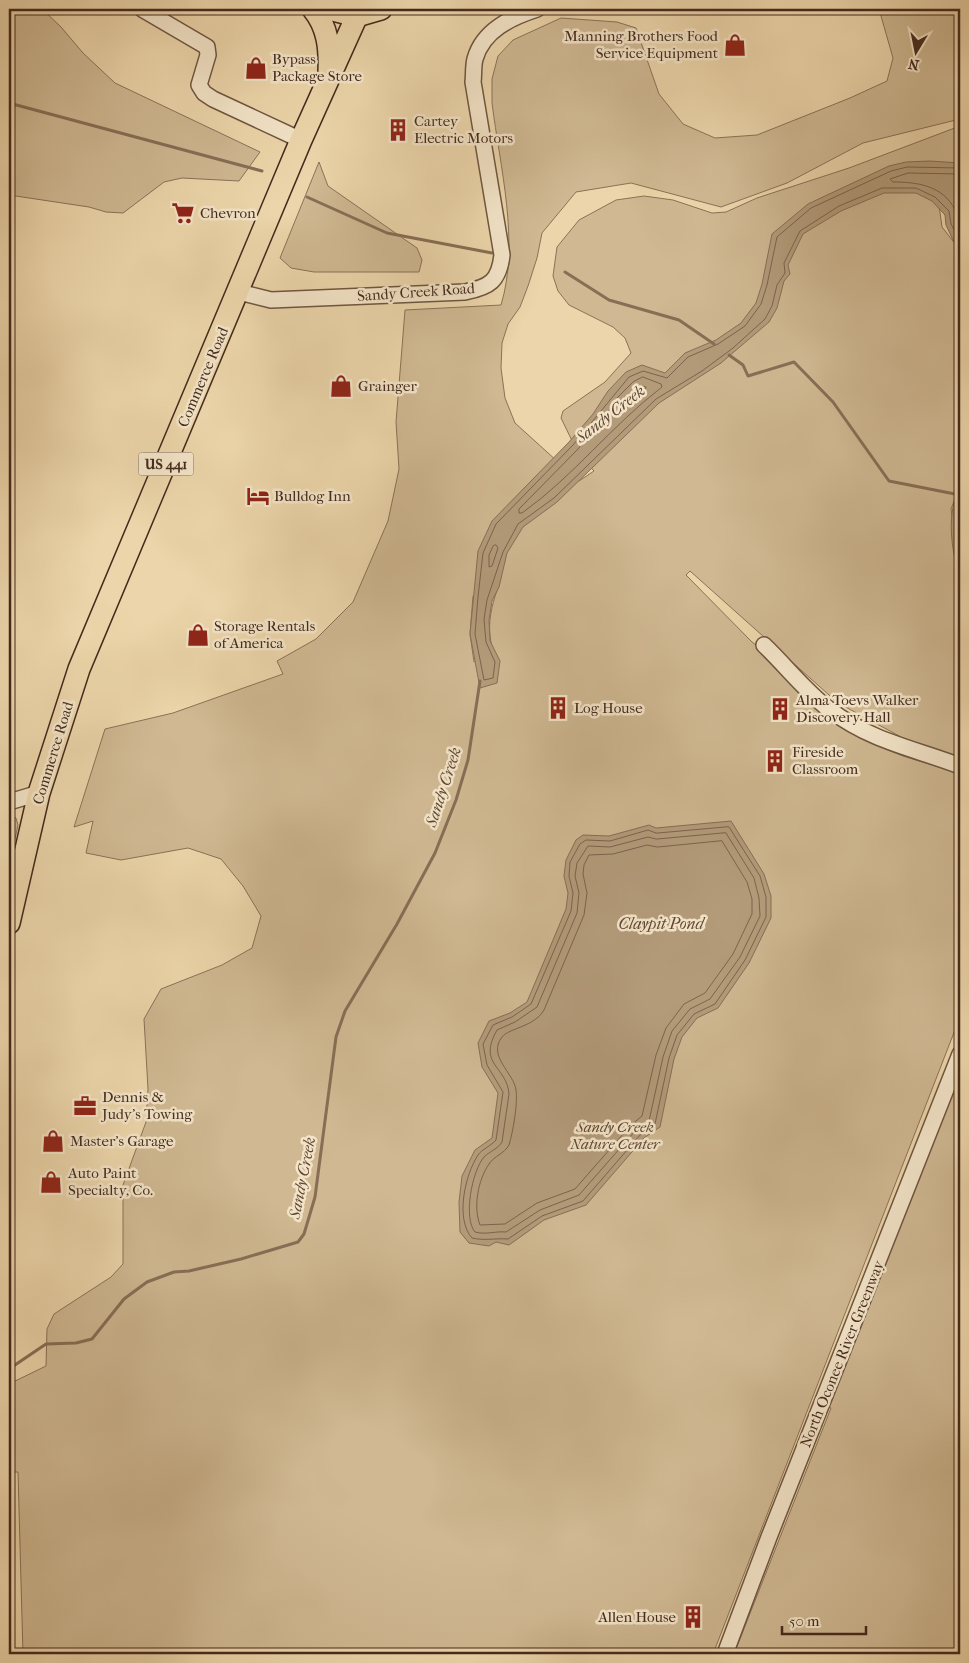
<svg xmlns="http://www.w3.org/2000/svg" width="969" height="1663" font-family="'IM FELL French Canon',serif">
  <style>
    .green { fill: #cfb892; stroke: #8a7258; fill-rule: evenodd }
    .water { fill: #b39b7a; stroke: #876e55 }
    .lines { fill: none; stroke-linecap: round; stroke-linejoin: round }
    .shore { stroke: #7c634c; stroke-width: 1 }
    .stream { stroke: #876e55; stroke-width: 3 }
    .minor-casing { stroke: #6e5640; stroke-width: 18 }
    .highway-casing { stroke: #442b1d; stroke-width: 24 }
    .minor { stroke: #f3e4c8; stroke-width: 15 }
    .highway { stroke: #ecd5aa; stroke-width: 21 }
    .labels { text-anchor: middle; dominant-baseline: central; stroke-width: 5; stroke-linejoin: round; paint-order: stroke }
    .shield { fill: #f3e4c8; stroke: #786250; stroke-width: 1 }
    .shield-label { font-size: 14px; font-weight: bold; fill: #442b1d }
    .poi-label { font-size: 15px; fill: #442b1d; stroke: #f3e4c8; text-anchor: start }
    .street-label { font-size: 15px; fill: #442b1d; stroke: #f3e4c8 }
    .park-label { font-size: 15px; font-style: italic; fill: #604734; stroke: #f3e4c8 }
    .water-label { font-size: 16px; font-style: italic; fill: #604734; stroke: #f3e4c8 }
  </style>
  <rect width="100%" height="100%" fill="#ecd5aa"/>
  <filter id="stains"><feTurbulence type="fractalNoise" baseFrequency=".004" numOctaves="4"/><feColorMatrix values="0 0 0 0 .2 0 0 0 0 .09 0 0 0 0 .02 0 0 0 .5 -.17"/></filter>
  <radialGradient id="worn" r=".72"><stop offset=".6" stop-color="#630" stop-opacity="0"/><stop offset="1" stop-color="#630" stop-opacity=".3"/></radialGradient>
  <g class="green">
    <polygon points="9,9 42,9 61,27 83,53 115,83 260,152 239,181 182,178 164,182 123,213 106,212 89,207 9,195"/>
    <path d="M879,9h81v110l-97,24 -76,40 -66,24 -90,-24 -55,9 -34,41 -5,25 -9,28 -8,21 -12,17 -6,19 -1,25 4,30 10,25 64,58 15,-10 -17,-20 -16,-33 2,-7 42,-29 26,-29 -6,-15 -12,-11 -44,-22 -11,-14 -5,-15 4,-29 22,-27 37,-20 28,-4 29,4 39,13 14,-1 31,-14 92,-30 111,-42v39l-25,12 7,50 18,23v236l-9,23 9,60v188l-57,-19 -65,-35 -148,-132 -4,4 65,66 106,92 21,13 25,10 52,16 5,3v242l-247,637h-690l-5,-182h-9v-88l37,-18 1,-37 7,-15 57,-37 12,-13v-79l23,-63 2,-33 -4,-70 17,-30 61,-24 30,-17 9,-32 -18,-30 -22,-27 -33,-11 -67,12 -35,-7 7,-32 -19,6 31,-98 68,-16 110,-39 -6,-13 39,-22 37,-37 35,-81 11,-52 -3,-47 9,-112 96,-5c19,-62 -1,-138 -9,-202v-24l6,-23 15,-16 48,-22 56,4 19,6 23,66 24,30 32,14 42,-3 93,-37 37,-17 6,-23zM498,587c-7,21 -12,40 -5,63l-19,12 -4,-28 3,-38z"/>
    <polygon points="319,162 328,186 417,248 422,260 419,272 314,272 291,268 280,258"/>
    <polygon points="9,814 16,818 18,825 9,867"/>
    <polygon points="960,1070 960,1654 734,1654 831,1408 829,1407"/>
  </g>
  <g class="water">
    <polygon points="930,161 960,163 960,247 953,240 946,225 945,215 932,201 916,193 884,193 841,211 803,234 788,265 790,274 784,281 777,308 769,322 721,363 659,403 557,502 523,527 507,553 499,587 492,601 489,620 490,641 500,661 497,683 480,688 470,634 478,551 492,521 569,442 593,414 608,391 626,372 642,365 665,373 685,353 716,340 741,323 756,303 762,284 772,234 808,204 889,166 906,162"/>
    <path d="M960,486v92c-9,-29 -14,-64 0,-92z"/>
    <polygon points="731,821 764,874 771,896 771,918 749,963 718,1008 697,1018 682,1037 674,1059 660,1127 644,1138 586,1205 544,1220 509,1245 496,1242 489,1246 469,1243 460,1232 459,1202 462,1176 475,1150 492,1138 498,1093 482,1067 478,1043 489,1021 510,1013 527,1002 566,909 568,893 564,876 566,860 576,840 583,835 609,836 649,825 656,828"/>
  </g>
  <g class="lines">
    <g class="shore">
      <polyline points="960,168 907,167 891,171 811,208 777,237 767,285 761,304 745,326 718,344 688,357 667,378 643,371 629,377 573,445 496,524 483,553 478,597 475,634 484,680 493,678 495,662 486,642 484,619 487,600 503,552 518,524 554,498 656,399 702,371 733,348 765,319 772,306 777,285 785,273 784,263 800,231 839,206 882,188 916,188 935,197 949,211 951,224 960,240"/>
      <path d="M960,174l-52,-1 -18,6 3,3c23,0 50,3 62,28 3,6 2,13 5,19"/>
      <path d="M643,377l18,7 1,3c-50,38 -88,89 -140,126h-3v-4l59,-60 24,-28 15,-23 16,-16z"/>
      <polygon points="643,386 646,387 645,390 628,405 625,404 625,401 637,388"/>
      <polyline points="960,499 956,511 960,559"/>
      <polygon points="496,545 498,548 492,566 489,567 489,555 493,546"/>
      <path d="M729,827l31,49 6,21v20l-21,43 -30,44 -21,10 -17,21 -8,23 -14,66 -14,10 -58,67 -41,15 -34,23c-13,-1 -23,2 -36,-1 -17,-19 -7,-63 6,-83 4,-6 13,-9 18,-15l7,-48 -16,-27 -4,-21 10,-19 19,-8 19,-13 40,-93 2,-18 -4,-17 1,-14 10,-18 6,-4 24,1 38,-11 8,3z"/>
      <path d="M726,833l28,45 5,20 1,18 -20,41 -30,42 -20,10 -18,22 -9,26 -14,64 -13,9 -57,65 -39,15 -34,22c-11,-1 -20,3 -31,0 -12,-14 -3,-61 9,-75 6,-6 14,-8 18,-15l7,-48c-2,-28 -32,-29 -12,-64l18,-8 22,-15 40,-94 2,-20 -4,-17 2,-13 11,-17 22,1 38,-10 8,2z"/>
      <path d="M722,841l25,41 5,17v15l-19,40 -28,39 -21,11 -18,24 -10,27 -14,61 -11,9 -56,64 -38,14 -32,21 -25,1c-7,-18 -2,-45 9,-61 5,-8 15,-10 20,-19 4,-13 9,-42 7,-55 -2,-17 -29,-34 -14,-53 7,-9 32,-10 42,-27l40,-95 3,-22 -4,-19 1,-9 5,-10 24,-1 34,-9 10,2z"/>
    </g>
    <g class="stream">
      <polyline points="9,103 262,171"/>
      <polyline points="307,197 387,233 492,253"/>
      <polyline points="565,272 609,300 679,320 714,344"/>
      <polyline points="729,355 743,365 748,376 794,362 833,402 889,481 960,495"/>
      <polyline points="9,1369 46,1344 76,1343 92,1339 124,1299 147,1282 174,1272 189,1271 241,1259 298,1242 304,1234 315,1197 336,1037 345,1011 397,924 435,853 456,800 468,760 480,681"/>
    </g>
    <defs>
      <g id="minor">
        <polyline points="142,9 207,47 208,55 199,85 204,93 213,99 301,140"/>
        <path d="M239,292l32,8 194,-8c25,-5 34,-11 37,-37l-29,-173c1,-7 0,-16 2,-23 8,-29 37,-42 62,-50"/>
        <path d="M764,645c22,21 42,47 66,65 43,32 83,38 130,56"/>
        <polyline points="9,802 39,793"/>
        <polyline points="725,1654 769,1537 960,1054"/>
      </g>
      <g id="highway">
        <path d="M313,9c15,18 17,40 16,63"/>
        <polyline points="329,9 357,16 381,9"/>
        <polyline points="9,923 39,793 79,669 301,140 360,9"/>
      </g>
    </defs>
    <use href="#minor" class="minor-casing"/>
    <use href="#highway" class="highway-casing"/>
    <use href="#minor" class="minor"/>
    <use href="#highway" class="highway"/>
  </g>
  <defs>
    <symbol id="shop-bare" viewBox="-9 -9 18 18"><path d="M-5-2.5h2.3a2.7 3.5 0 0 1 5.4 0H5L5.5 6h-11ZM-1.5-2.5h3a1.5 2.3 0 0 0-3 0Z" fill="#8f2418" stroke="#f3e4c8" stroke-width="2.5" paint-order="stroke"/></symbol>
    <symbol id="building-bare" viewBox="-9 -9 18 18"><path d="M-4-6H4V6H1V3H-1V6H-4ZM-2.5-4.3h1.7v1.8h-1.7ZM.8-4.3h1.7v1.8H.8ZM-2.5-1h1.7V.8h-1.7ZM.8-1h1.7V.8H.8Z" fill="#8f2418" stroke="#f3e4c8" stroke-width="2.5" paint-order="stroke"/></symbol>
    <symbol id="supermarket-bare" viewBox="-9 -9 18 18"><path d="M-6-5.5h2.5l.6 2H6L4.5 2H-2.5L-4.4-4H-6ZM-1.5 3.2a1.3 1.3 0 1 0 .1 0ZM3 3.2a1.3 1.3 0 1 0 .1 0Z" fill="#8f2418" stroke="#f3e4c8" stroke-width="2.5" paint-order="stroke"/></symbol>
    <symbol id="hotel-bare" viewBox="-9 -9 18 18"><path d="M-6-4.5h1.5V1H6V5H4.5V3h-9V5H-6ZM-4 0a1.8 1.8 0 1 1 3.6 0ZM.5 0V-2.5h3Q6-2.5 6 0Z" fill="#8f2418" stroke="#f3e4c8" stroke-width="2.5" paint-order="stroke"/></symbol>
    <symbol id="office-bare" viewBox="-9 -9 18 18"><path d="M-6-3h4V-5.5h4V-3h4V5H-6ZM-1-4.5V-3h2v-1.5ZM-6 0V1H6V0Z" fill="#8f2418" stroke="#f3e4c8" stroke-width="2.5" paint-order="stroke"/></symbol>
  </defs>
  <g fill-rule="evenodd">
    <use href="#shop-bare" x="719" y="29" width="32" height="32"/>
    <use href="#shop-bare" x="240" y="52" width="32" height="32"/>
    <use href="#building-bare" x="382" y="114" width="32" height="32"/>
    <use href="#supermarket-bare" x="167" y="197" width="32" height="32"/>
    <use href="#shop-bare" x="325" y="370" width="32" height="32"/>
    <use href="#hotel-bare" x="242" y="480" width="32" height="32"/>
    <use href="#shop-bare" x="182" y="619" width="32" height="32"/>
    <use href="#building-bare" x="542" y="692" width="32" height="32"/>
    <use href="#building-bare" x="764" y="693" width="32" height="32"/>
    <use href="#building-bare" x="759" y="745" width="32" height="32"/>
    <use href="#office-bare" x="69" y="1090" width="32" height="32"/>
    <use href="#shop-bare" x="37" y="1125" width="32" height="32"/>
    <use href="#shop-bare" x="35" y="1166" width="32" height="32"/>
    <use href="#building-bare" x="677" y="1601" width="32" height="32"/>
  </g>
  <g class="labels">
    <rect class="shield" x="138.5" y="452.5" width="55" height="23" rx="4"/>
    <g class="shield-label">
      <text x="166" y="464">US 441</text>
    </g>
    <g class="poi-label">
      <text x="718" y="36" text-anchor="end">Manning Brothers Food<tspan x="718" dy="17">Service Equipment</tspan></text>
      <text x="272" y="59">Bypass<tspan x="272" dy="17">Package Store</tspan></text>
      <text x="414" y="121">Cartey<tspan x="414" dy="17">Electric Motors</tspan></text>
      <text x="200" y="213">Chevron</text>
      <text x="358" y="386">Grainger</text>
      <text x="274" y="496">Bulldog Inn</text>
      <text x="214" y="626">Storage Rentals<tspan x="214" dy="17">of America</tspan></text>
      <text x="796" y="700">Alma Toevs Walker<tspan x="796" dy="17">Discovery Hall</tspan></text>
      <text x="574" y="708">Log House</text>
      <text x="792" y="752">Fireside<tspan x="792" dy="17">Classroom</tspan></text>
      <text x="102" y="1097">Dennis &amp;<tspan x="102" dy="17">Judy's Towing</tspan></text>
      <text x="70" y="1141">Master's Garage</text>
      <text x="68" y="1173">Auto Paint<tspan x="68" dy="17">Specialty, Co.</tspan></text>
      <text x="676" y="1617" text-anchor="end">Allen House</text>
    </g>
    <g class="street-label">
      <text transform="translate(416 292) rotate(-4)">Sandy Creek Road</text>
      <text transform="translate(203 377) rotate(-67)">Commerce Road</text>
      <text transform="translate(53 753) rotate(-73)">Commerce Road</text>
      <text transform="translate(842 1354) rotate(-68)">North Oconee River Greenway</text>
    </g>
    <g class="park-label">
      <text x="615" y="1127">Sandy Creek<tspan x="615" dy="17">Nature Center</tspan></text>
    </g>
    <g class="water-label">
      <text transform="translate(610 414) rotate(-38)">Sandy Creek</text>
      <text transform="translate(443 787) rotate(-72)">Sandy Creek</text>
      <text x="661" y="923">Claypit Pond</text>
      <text transform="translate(302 1178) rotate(-79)">Sandy Creek</text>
    </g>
  </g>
  <rect width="969" height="1663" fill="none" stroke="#ecd5aa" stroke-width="30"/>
  <rect x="10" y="10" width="949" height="1643" fill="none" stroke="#442b1d" stroke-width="2.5"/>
  <rect x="15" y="15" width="939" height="1633" fill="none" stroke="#442b1d"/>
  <g transform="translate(916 52) rotate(190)" stroke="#f3e4c8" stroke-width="4" paint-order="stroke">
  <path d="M0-4L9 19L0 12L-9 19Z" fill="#442b1d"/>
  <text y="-8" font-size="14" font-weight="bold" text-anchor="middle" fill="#442b1d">N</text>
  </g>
  <path d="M782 1626v8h84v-8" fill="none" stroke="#442b1d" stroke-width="2.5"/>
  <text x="789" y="1626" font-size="15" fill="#442b1d" stroke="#f3e4c8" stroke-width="4" paint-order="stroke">50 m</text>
  <rect width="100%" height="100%" filter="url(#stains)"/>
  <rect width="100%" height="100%" fill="url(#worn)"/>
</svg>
